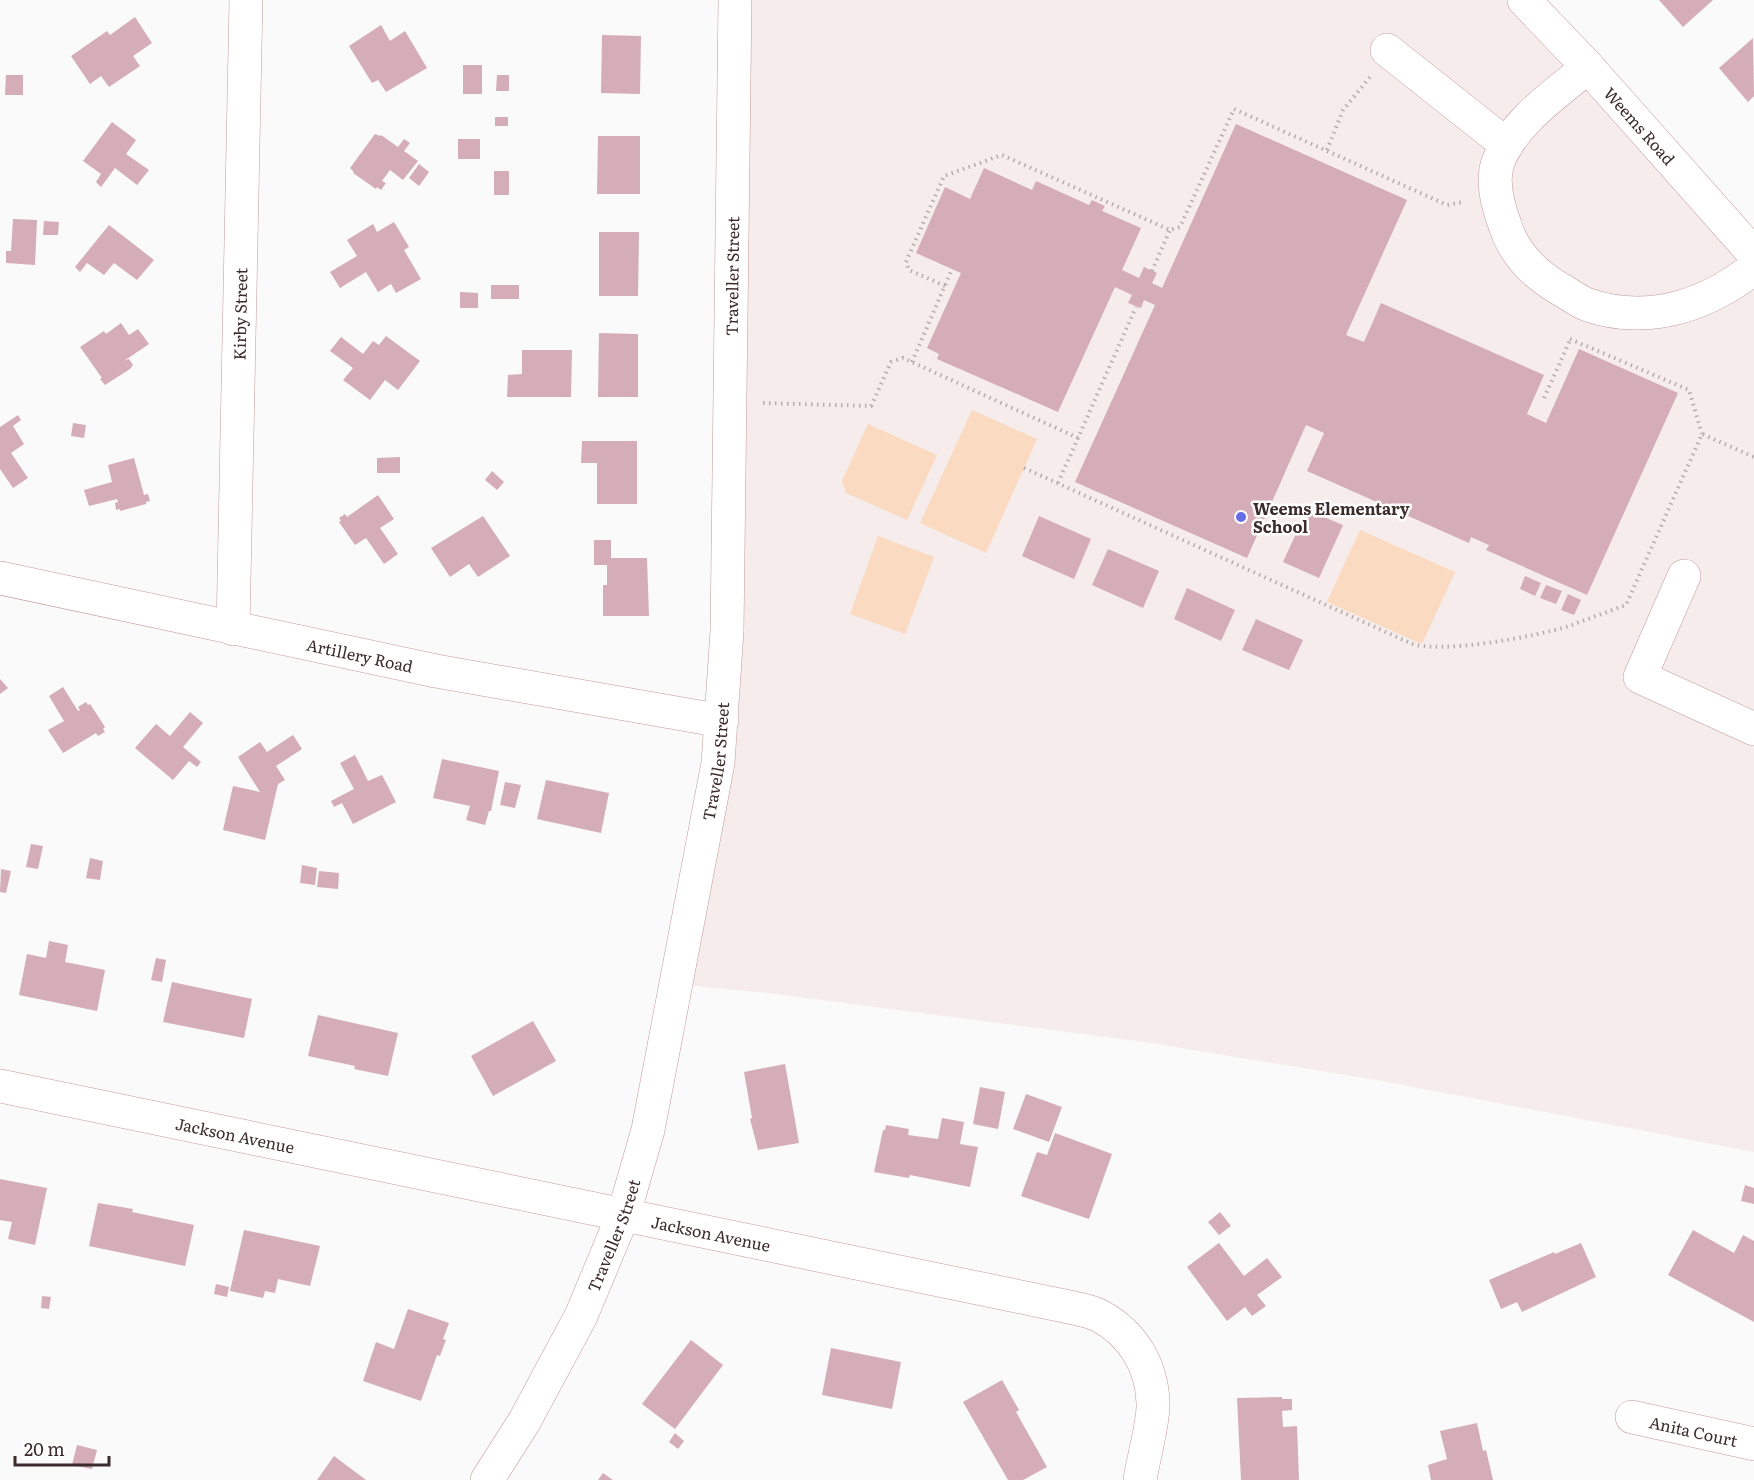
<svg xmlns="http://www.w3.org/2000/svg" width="1754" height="1480" font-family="Literata,serif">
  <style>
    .built { fill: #f6eceb }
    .green { fill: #fadac0 }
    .building { fill: #d4adb8 }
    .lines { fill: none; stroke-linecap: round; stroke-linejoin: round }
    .minor-casing { stroke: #c39a99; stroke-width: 34 }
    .path { stroke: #b3adad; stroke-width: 4; stroke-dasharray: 1.5 4.5; stroke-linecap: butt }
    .minor { stroke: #fff; stroke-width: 33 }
    .poi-dot { fill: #666de6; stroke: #fff; stroke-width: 2 }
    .labels { text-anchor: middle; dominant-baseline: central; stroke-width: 5; stroke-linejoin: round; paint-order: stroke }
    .street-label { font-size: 16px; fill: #3b2b2b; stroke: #fff }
    .poi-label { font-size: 16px; font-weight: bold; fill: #3b2b2b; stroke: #fff; text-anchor: start }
  </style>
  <rect width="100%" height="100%" fill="#fafafa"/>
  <polygon class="built" points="735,0 1524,0 1754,254 1754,1152 1382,1081 1145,1042 767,993 676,984 718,763"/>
  <g class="green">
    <polygon points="972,410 1037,439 986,553 920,523"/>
    <polygon points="868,424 937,455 907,520 846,493 842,481"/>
    <polygon points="1360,530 1455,572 1422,644 1327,602"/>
    <polygon points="878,536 934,557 905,634 850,614"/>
  </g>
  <g class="building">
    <polygon points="1659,0 1713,0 1683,27"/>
    <polygon points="135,17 152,43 133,56 140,66 109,87 101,76 90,84 71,56 107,31 110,35"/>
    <polygon points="381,25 390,41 405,31 427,68 386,92 378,80 372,83 349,46"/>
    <polygon points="602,35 641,36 640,94 601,93"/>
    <polygon points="1753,38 1754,96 1748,102 1719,68"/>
    <rect x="463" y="65" width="19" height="29"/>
    <polygon points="6,75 23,75 23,95 5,95"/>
    <polygon points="497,75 509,75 509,91 496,91"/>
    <rect x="495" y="117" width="13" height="9"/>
    <polygon points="112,122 136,140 126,154 149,170 137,185 115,168 101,187 96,182 101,174 83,161"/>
    <polygon points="1236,124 1407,200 1346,335 1364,342 1381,303 1544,375 1527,414 1546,423 1579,349 1678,393 1587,595 1486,550 1489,545 1471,537 1469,543 1307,471 1324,433 1306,425 1247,558 1075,482 1155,305 1144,300 1141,308 1128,303 1132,295 1115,287 1058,412 937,359 939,354 927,348 961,273 916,253 945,187 970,199 984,168 1032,190 1036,181 1089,205 1092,200 1105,206 1102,211 1141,228 1122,270 1139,278 1144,267 1157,273 1152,283 1162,288"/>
    <polygon points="375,134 380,136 381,135 398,147 404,139 410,143 404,151 418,161 403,180 390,170 382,181 386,183 381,190 377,187 376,189 353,173 354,172 350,168"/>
    <polygon points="598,136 640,136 640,194 597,194"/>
    <rect x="458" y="139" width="22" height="20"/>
    <polygon points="419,164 429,172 419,186 409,178"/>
    <rect x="494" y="171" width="15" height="24"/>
    <polygon points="13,219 37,220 35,265 6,263 6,251 11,251"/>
    <polygon points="44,221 59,222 58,235 43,235"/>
    <polygon points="394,222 409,247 404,250 421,279 396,293 391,284 378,292 366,272 340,288 330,272 357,256 347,240 373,224 377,232"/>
    <polygon points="109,225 154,260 137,280 114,263 104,275 87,263 80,272 75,267"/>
    <polygon points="599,232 639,232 638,296 599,296"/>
    <rect x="491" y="285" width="28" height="14"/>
    <polygon points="460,292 478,293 478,308 460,308"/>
    <polygon points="121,323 129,335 138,329 149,344 124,361 129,359 133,365 130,369 105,385 100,379 102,378 80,347 104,331 106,334"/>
    <polygon points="599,333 638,334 638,397 598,397"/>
    <polygon points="386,336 420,361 398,390 385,380 370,400 343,380 353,368 330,351 341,337 363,354 373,341 379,345"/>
    <polygon points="522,350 572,350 571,397 507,397 508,375 522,374"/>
    <polygon points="18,415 21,420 13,426 24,444 11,453 28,478 13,488 0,469 0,427"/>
    <polygon points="73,423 86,425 84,438 71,436"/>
    <polygon points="582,441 637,441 637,504 597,504 597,463 581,463"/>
    <polygon points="400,457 400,473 377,473 377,458"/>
    <polygon points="134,458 144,495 148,494 150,501 146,502 146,504 120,511 120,509 116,510 115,503 118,502 117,499 89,506 84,490 112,482 108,465"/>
    <polygon points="492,471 504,482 497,490 485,480"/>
    <polygon points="378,495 394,519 380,528 398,554 384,564 366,538 355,545 339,522 341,521 339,518 345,514 347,517"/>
    <polygon points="1307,510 1343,525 1319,578 1283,562"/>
    <polygon points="483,516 510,556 478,577 469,564 450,577 431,548"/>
    <polygon points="1039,516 1091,539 1074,579 1022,556"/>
    <polygon points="594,540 611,540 611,558 647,558 649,616 603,616 603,585 607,585 607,565 594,565"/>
    <polygon points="1108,549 1159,571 1143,608 1092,585"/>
    <polygon points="1525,576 1541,583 1535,596 1520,589"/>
    <polygon points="1546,585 1562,591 1556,604 1540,598"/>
    <polygon points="1187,588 1235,610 1221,641 1174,619"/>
    <polygon points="1568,594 1581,600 1574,615 1561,610"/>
    <polygon points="1256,619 1303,640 1289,670 1242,650"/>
    <polygon points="0,679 8,688 0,694"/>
    <polygon points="63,687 78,711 80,710 78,707 86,702 88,705 90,704 105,727 103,729 105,732 98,736 96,733 63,753 48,730 64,721 49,696"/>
    <polygon points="190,712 203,723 183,747 201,762 197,767 189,761 173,780 135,748 156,724 170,736"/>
    <polygon points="293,735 302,749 276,766 285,780 278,784 265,840 223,830 233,786 260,792 238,757 260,742 267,752"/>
    <polygon points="355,755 368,781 382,775 396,802 353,824 342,803 334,807 331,801 354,789 340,763"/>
    <polygon points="442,759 499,771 491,811 489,811 485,825 466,820 470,806 433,798"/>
    <polygon points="546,780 609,793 601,833 537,819"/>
    <polygon points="505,782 521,785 515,808 500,805"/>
    <polygon points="31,844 43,846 38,869 26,867"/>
    <polygon points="90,858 103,861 100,880 86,878"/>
    <polygon points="302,865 317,868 315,885 300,883"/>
    <polygon points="1,869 11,871 6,893 0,892"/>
    <polygon points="319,871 339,873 338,889 317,887"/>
    <polygon points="49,941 68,945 65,962 105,970 97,1011 19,995 27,954 46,958"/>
    <polygon points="156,958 166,960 162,982 151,980"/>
    <polygon points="172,982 252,999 244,1038 163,1022"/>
    <polygon points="318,1015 398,1033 388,1076 354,1069 355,1066 308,1056"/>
    <polygon points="533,1021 556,1061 493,1096 471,1056"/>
    <polygon points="785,1064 799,1143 758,1150 750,1119 752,1118 744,1072"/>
    <polygon points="980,1087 1005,1092 998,1129 973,1124"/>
    <polygon points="1026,1094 1062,1107 1049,1142 1013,1129"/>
    <polygon points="942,1118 964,1122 960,1144 978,1147 970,1187 910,1175 909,1178 874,1172 883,1130 885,1130 886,1125 909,1129 908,1135 938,1139"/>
    <polygon points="1055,1133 1112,1154 1089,1219 1021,1196 1037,1152 1047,1155"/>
    <polygon points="0,1179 47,1188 35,1245 8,1239 12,1222 0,1220"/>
    <polygon points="1745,1185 1754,1188 1754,1204 1741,1201"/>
    <polygon points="98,1203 133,1209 132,1212 194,1225 185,1266 89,1246"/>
    <polygon points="1220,1212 1231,1226 1219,1235 1208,1222"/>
    <polygon points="244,1230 320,1246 310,1286 278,1279 275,1293 265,1291 263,1298 230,1291"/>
    <polygon points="1693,1230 1734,1253 1743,1235 1754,1241 1754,1322 1668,1275"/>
    <polygon points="1219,1243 1244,1276 1267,1258 1282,1277 1257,1295 1266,1306 1252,1316 1245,1307 1227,1321 1187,1267"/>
    <polygon points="1581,1243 1596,1277 1522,1312 1517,1302 1501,1309 1489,1280 1554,1252 1555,1254"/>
    <polygon points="216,1284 229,1287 227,1297 214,1294"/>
    <polygon points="42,1296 51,1297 49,1309 41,1308"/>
    <polygon points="408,1309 449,1323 443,1339 446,1340 440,1356 437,1355 421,1401 363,1381 376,1342 394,1349"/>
    <polygon points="691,1340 723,1365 675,1429 642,1404"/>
    <polygon points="831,1348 901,1362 892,1409 822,1395"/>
    <polygon points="1002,1380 1019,1410 1016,1412 1047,1467 1023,1480 1008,1480 963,1402"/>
    <polygon points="1282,1397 1282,1399 1292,1399 1292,1410 1282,1411 1283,1427 1297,1426 1299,1480 1241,1480 1237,1398"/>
    <polygon points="1477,1423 1483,1451 1486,1450 1493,1480 1431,1480 1428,1465 1447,1459 1440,1431"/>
    <polygon points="675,1433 684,1441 678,1449 669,1442"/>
    <polygon points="77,1445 97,1450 92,1469 72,1465"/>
    <polygon points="334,1456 366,1480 317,1480"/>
    <polygon points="603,1473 613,1480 598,1480"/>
  </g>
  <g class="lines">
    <defs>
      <g id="minor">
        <path id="s1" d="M1524,0l64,67 166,187"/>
        <polyline points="1387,50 1507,145"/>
        <path d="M1588,67c-32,27 -74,54 -90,95 -7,20 0,44 7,63 9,29 29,49 55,64 9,5 18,12 28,16 60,20 118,1 166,-37"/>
        <polyline points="1684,576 1640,677 1754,729"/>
        <path id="s2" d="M0,578l436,93 286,50"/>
        <path id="s3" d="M233,629l13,-629"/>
        <path id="s4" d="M0,1086l1074,222c8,2 19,4 26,8 33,18 52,50 53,87 1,19 -10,56 -13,77"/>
        <path id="s5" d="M1632,1417l122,27"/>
        <path id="s6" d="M487,1480l37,-58 57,-106 43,-103 24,-83 70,-367 9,-132 8,-631"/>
      </g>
    </defs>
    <use href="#minor" class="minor-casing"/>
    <g class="path">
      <polyline points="1327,150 1343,110 1370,77"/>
      <polyline points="1152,271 1170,230"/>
      <polyline points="945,286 909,270 906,262 944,176 1002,155 1170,230 1180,227 1234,109 1447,205 1464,202"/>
      <polyline points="1570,339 1689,390 1702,434"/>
      <polyline points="912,362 952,269"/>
      <polyline points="1544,398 1571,338"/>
      <polyline points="763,403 871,406 891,362 903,358 1078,438"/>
      <path d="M1024,468l386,175c29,12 128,-7 159,-17 19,-7 38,-14 57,-21l76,-171 52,23"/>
      <polyline points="1058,483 1136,307"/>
    </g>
    <use href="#minor" class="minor"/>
  </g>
  <circle class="poi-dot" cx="1241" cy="517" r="6"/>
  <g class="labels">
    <g class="street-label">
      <text stroke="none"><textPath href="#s1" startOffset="171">Weems Road</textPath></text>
      <text stroke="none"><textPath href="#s6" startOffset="1248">Traveller Street</textPath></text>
      <text stroke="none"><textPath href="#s3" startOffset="315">Kirby Street</textPath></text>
      <text stroke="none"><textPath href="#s2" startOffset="368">Artillery Road</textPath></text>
      <text stroke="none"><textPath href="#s6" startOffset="762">Traveller Street</textPath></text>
      <text stroke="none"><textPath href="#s4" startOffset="240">Jackson Avenue</textPath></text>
      <text stroke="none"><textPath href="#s4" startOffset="726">Jackson Avenue</textPath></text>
      <text stroke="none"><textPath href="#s6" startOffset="276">Traveller Street</textPath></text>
      <text stroke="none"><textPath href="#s5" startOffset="63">Anita Court</textPath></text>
    </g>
    <g class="poi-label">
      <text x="1253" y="508">Weems Elementary<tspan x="1253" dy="18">School</tspan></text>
    </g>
  </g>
  <path d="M15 1456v9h94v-9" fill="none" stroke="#3b2b2b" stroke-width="3"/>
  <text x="24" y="1456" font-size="18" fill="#3b2b2b" stroke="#ffffff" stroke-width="4.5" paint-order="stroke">20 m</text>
</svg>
